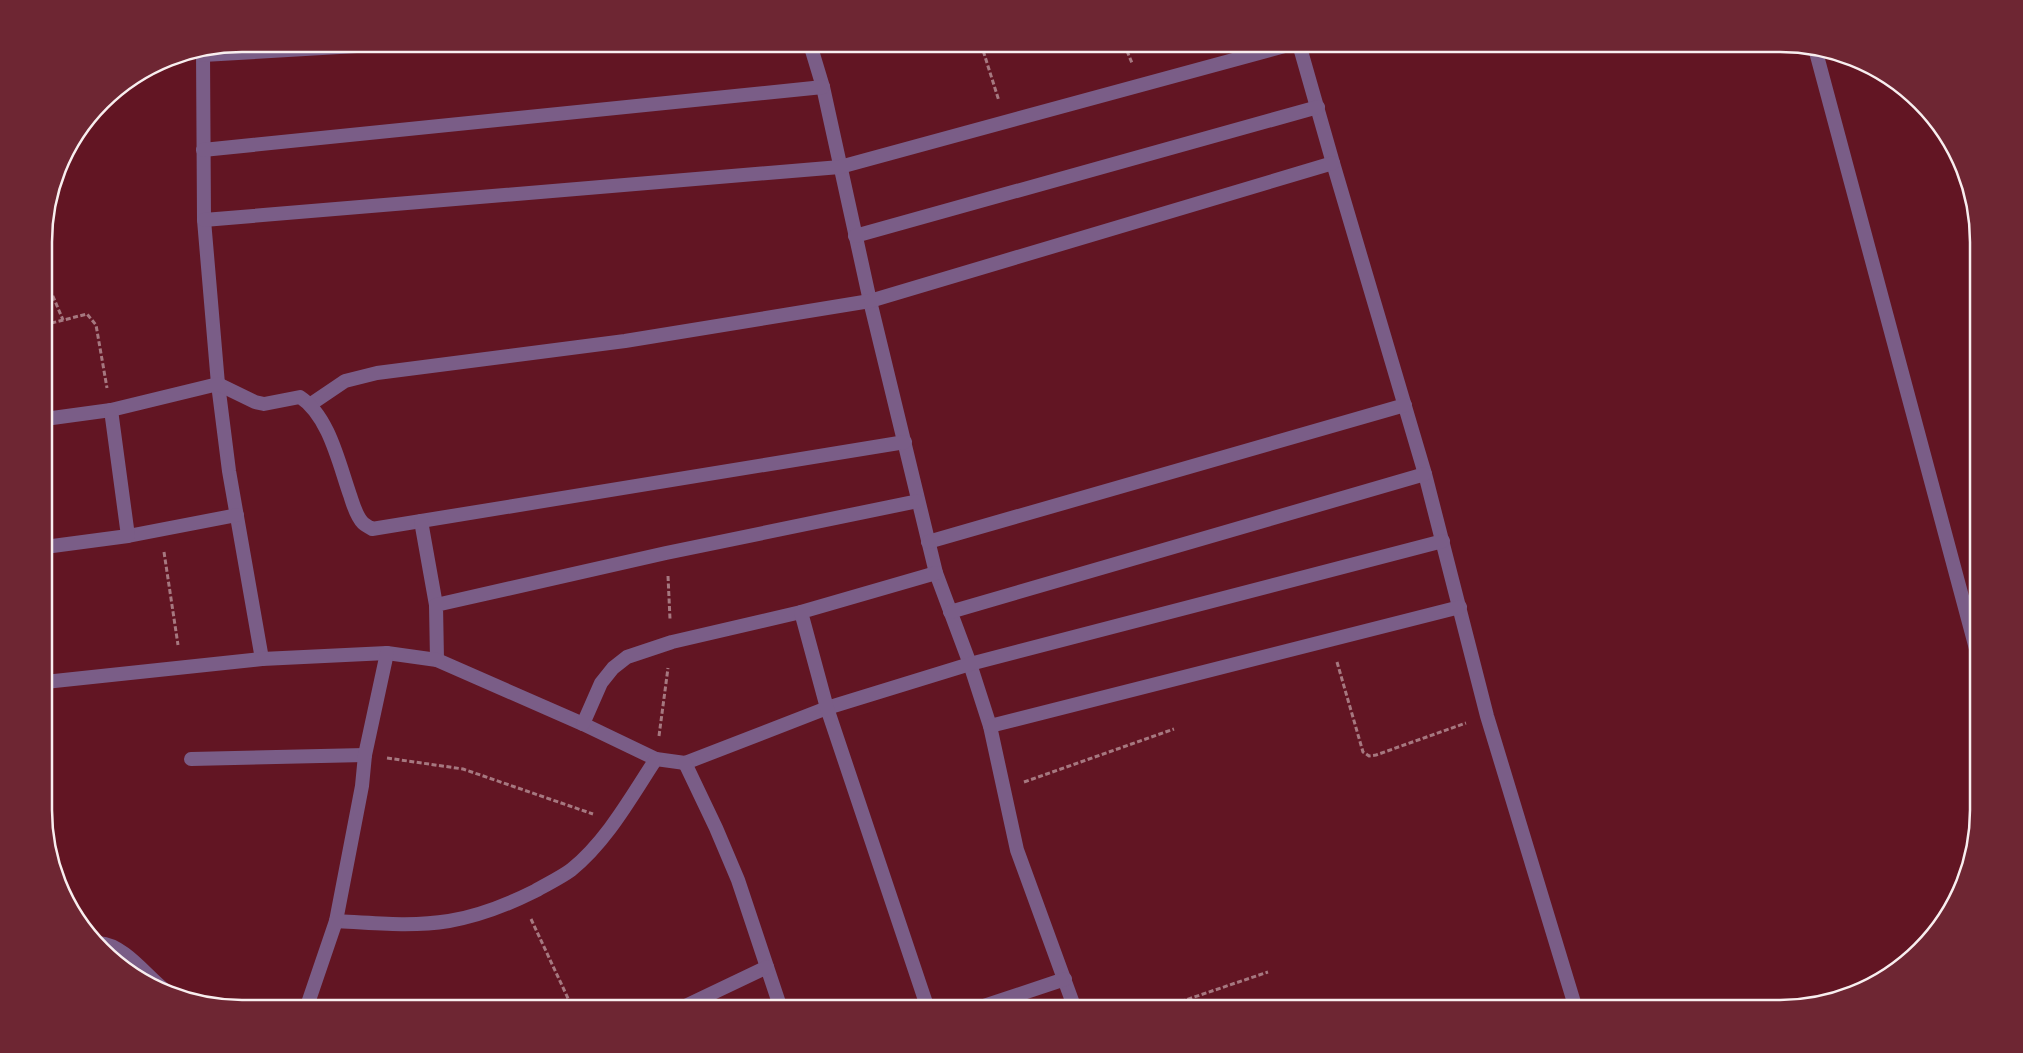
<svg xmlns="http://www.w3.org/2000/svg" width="2023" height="1053" font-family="'Titillium Web',sans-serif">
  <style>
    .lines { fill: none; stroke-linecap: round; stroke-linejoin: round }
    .path { stroke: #a67880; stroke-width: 3; stroke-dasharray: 5 2.5; stroke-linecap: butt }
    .minor { stroke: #7a5d87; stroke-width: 14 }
    .rim { fill: none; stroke: #f8eeef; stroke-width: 2.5 }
  </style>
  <rect width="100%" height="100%" fill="#621523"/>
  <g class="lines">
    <g class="path">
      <polyline points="981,44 999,101"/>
      <polyline points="1124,44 1132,63"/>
      <polyline points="44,275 63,320"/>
      <polyline points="44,325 87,314 96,325 107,388"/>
      <polyline points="164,552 178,645"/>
      <polyline points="668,576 670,619"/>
      <polyline points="1337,662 1363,752 1369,756 1376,755 1466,723"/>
      <polyline points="659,736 668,668"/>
      <polyline points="387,758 463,769 593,814"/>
      <polyline points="1024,782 1174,729"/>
      <polyline points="531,919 573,1009"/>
      <polyline points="1159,1009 1268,972"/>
    </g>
    <g class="minor">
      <polyline points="810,44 823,87 870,301 936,573 970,664 990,726 1017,850 1075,1009"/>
      <polyline points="1299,44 1333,163 1425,474 1487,716 1576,1009"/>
      <polyline points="203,52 204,220 218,384 229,471 262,659"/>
      <polyline points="1816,52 1979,660"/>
      <polyline points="203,55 391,44"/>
      <polyline points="203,150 823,87"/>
      <polyline points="204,220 840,167 1292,44"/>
      <polyline points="855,236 1318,107"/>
      <polyline points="311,404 345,381 377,373 625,341 870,301 1333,163"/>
      <path d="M45,419l66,-9 107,-26 37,18 9,2 36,-7c29,19 39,67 50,98 3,9 6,21 13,28 2,2 6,4 9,6l533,-87"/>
      <polyline points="421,521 436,605"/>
      <polyline points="128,536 237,515"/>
      <polyline points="928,542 1405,405"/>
      <polyline points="45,547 128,536 111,410"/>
      <polyline points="950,612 1425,474"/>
      <polyline points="437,660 436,605 666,553 918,501"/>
      <polyline points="45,682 262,659 387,653 437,660 583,724 656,759 685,763 827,708 970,664 1443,541"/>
      <polyline points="583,724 601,683 613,668 627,657 672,642 801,612"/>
      <polyline points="990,726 1460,607"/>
      <polyline points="191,759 365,755"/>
      <polyline points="685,763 716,828 738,880 781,1009"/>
      <path d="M336,921c37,2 76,6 113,0 30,-5 60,-17 86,-30 12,-7 25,-13 36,-21 36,-29 60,-73 85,-111"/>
      <path d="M99,943c26,2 47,33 67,48"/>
      <polyline points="306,1009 336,921 362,786 365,755 387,653"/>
      <polyline points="679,1009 767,967"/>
      <polyline points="928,1009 827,708 801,612 936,573"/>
      <polyline points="975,1009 1065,979"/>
    </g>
  </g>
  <path d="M0 0H2023V1053H0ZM242 52H1780A190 190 0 0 1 1970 242V810A190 190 0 0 1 1780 1000H242A190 190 0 0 1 52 810V242A190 190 0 0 1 242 52Z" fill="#6e2633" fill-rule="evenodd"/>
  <path class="rim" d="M242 52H1780A190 190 0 0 1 1970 242V810A190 190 0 0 1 1780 1000H242A190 190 0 0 1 52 810V242A190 190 0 0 1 242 52Z"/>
</svg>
